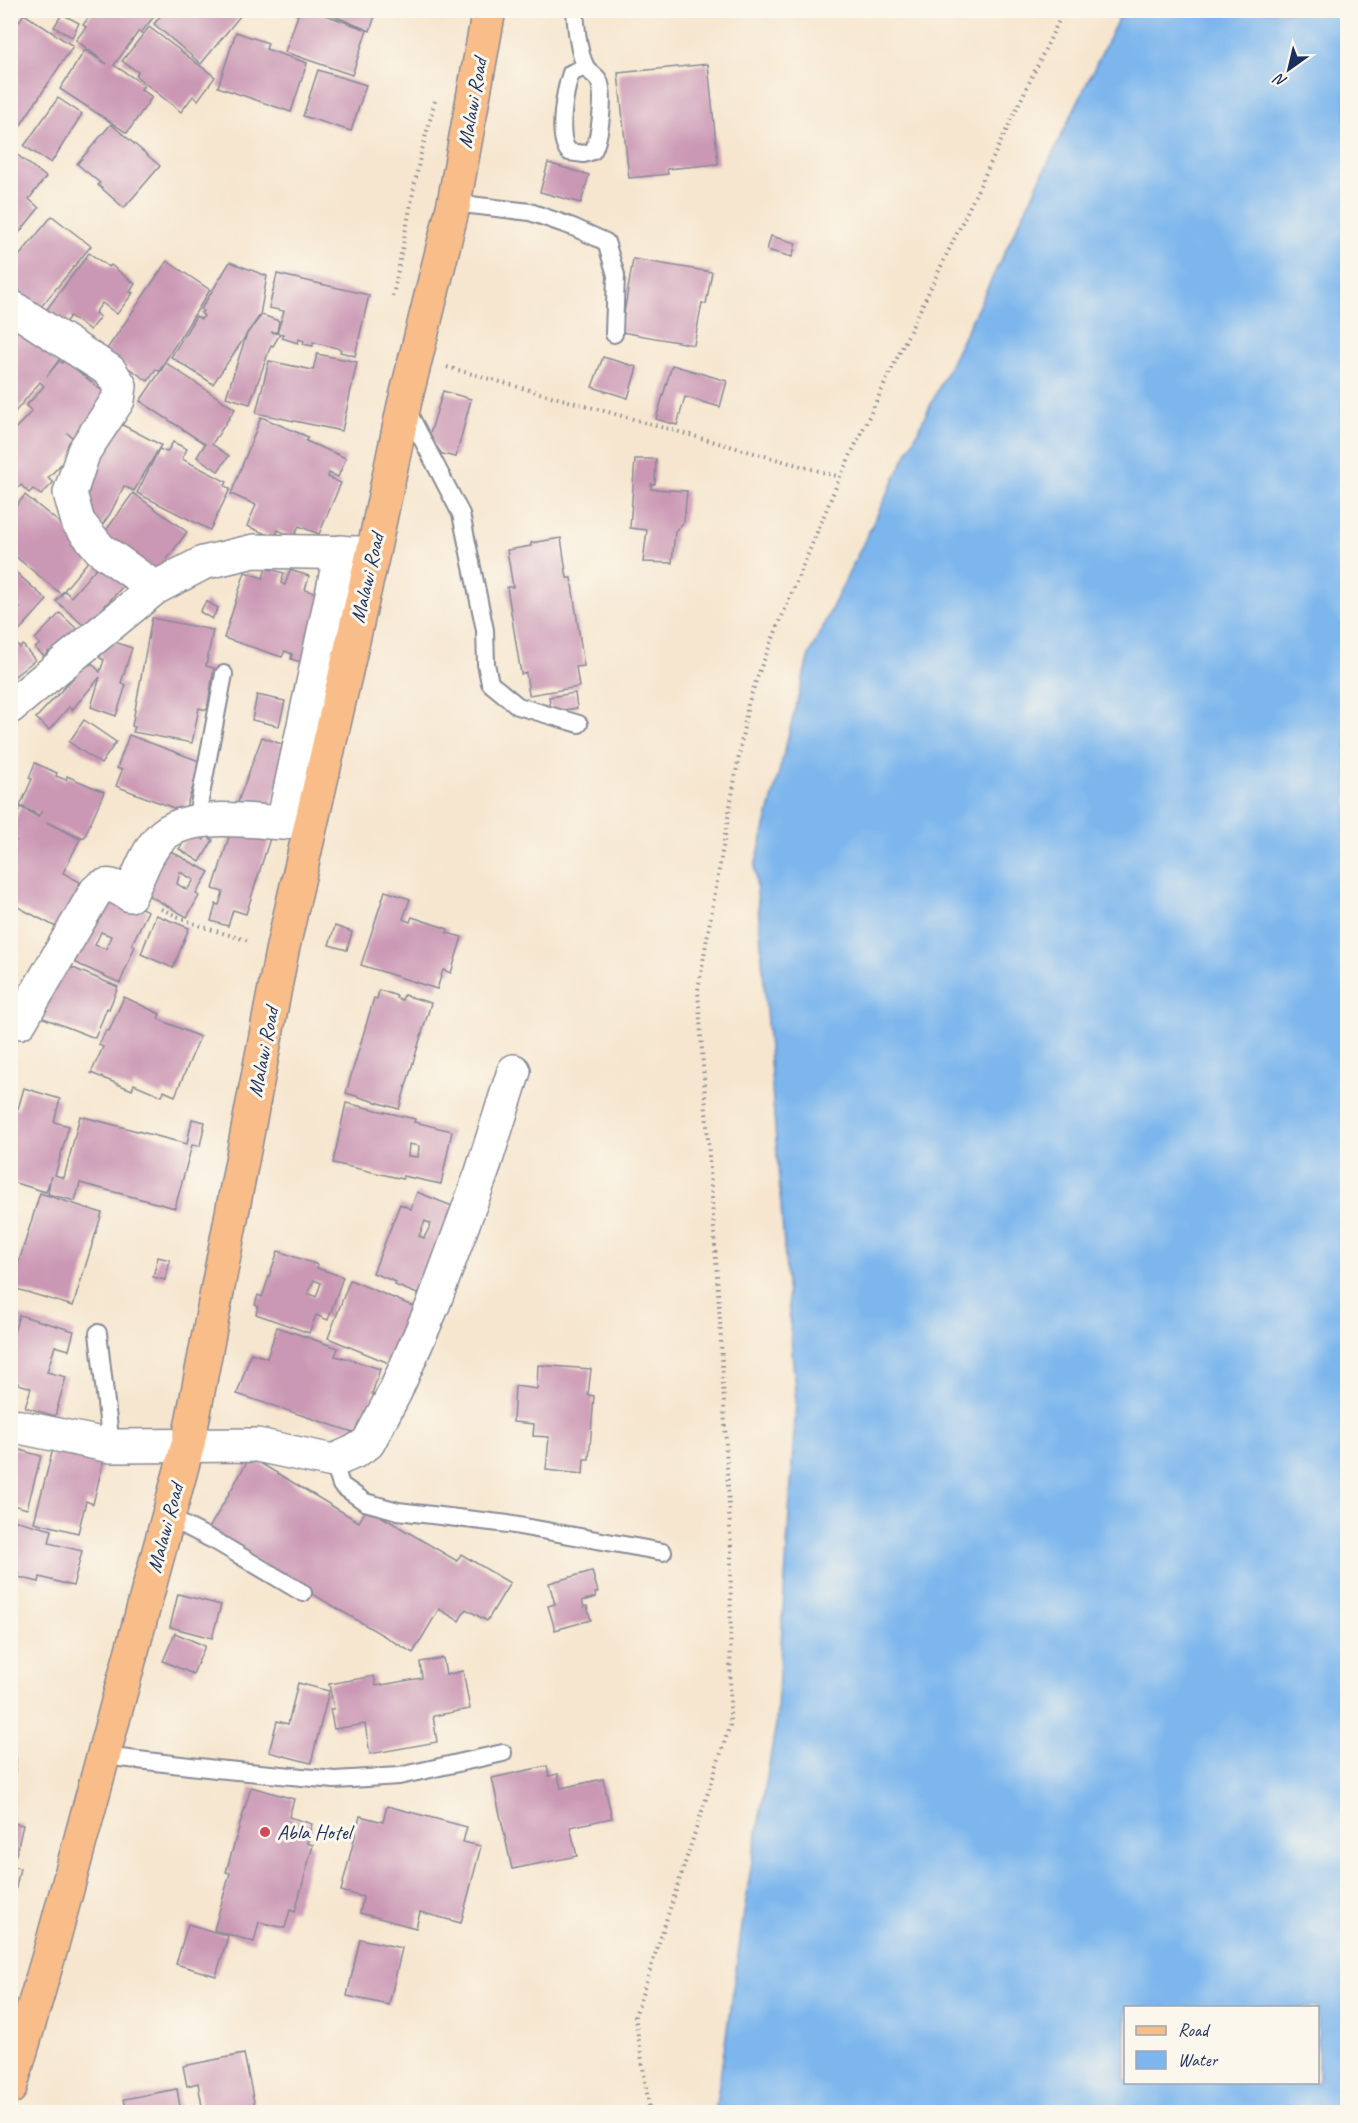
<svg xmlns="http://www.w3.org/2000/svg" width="1358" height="2123" font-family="Caveat,sans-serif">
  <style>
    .water { fill: #7cb6ed; stroke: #4c72a6; stroke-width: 1.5; fill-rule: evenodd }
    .building { fill: #ca97b4; fill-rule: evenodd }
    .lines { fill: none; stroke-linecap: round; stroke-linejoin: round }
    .lane-casing { stroke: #888a96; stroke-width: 20 }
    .street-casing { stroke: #888a96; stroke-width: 36 }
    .primary-casing { stroke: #888a96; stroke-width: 36 }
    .path { stroke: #888a96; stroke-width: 4; stroke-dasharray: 1.5 4.5; stroke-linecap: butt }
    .lane { stroke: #fff; stroke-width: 16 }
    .street { stroke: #fff; stroke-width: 33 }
    .primary { stroke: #f8bd89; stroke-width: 33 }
    .poi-dot { fill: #d1495b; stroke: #fbf7ec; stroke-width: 2 }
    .labels { text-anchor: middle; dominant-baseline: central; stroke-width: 6; stroke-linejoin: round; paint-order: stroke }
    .street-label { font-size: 21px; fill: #1b2f5e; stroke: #fbf7ec }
    .poi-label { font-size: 21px; fill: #1b2f5e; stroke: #fbf7ec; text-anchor: start }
  </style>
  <rect width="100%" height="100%" fill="#fbf7ec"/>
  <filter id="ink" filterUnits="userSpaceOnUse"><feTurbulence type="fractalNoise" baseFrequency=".0167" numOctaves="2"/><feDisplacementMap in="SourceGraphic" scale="12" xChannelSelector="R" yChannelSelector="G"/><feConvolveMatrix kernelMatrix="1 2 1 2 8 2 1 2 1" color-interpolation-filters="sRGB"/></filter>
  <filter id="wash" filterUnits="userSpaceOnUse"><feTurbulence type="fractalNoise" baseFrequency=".008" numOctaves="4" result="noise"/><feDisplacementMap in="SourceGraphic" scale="24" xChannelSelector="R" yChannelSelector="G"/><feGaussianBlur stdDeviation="1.35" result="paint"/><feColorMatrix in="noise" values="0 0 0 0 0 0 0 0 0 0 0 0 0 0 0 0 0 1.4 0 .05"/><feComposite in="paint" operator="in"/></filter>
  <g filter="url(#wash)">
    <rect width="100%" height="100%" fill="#f6e6cf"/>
    <path class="water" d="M1122,11h225v2101h-632l34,-233 27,-154 20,-323 -41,-536 54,-211zM1126,2008h192v74h-192z"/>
    <g id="blocks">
      <g class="building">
        <polygon points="94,10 159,10 141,33 139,31 114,65 144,85 141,89 152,97 127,133 60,89 85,50 107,64 76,40 86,27 83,25"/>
        <polygon points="165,10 245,10 201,64 154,24"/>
        <polygon points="286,10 311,10 367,30 352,75 285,52 298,15"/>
        <polygon points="320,10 377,10 370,31"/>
        <polygon points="24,14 73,46 18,129 10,124 10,35"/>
        <polygon points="62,14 79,23 72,37 54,27"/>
        <polygon points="149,27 215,77 198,100 193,96 181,112 136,76 138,72 122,61"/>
        <polygon points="236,32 268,43 266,49 307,63 291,112 218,87"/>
        <polygon points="708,64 718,164 667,169 668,174 629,178 618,73"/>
        <polygon points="318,70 366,85 351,131 303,116"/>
        <polygon points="58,98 82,114 51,163 24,146"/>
        <polygon points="111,124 160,166 124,208 98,185 100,183 77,164"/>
        <polygon points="16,154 46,177 29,199 39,208 10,244 10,161"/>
        <polygon points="548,163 589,175 581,203 540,192"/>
        <polygon points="52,216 91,246 36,313 10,292 10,267"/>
        <polygon points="771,236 796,243 792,257 767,250"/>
        <polygon points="89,253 109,267 111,265 135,284 130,292 133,293 117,314 102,303 95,313 100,317 90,330 70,316 65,323 47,309"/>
        <polygon points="633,259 712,272 706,304 702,303 694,345 621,332"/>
        <polygon points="167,261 210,290 159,371 156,369 148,381 105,352"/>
        <polygon points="230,262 267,276 260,315 213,384 171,357 196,316 201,319 204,316 201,313 203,311 201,309"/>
        <polygon points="277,274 369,295 355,356 340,352 341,349 313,342 313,346 303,344 304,341 299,339 298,343 282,338 283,334 277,333 284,311 269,308"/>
        <polygon points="262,315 279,321 277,332 271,332 280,334 273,346 271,345 250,404 226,397 247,333"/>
        <polygon points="10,321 62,356 47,376 59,361 62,363 65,360 108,396 78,441 67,433 80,444 48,478 53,483 41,495 33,489 29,493 21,485 14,492 10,488 10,458 12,456 10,455 10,434 32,411 26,406 44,386 40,382 10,418"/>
        <polygon points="317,354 357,362 342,431 256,413 269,361 313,370"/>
        <polygon points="603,357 637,367 628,398 592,387"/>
        <polygon points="166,363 235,409 212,444 229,456 218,471 197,457 205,444 140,401"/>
        <polygon points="672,365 727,381 720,407 685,397 677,425 656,419"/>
        <polygon points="443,391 471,399 456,457 442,454 429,437"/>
        <polygon points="261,417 308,437 306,441 346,458 338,477 329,473 328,477 341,483 319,534 299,526 294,537 278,530 275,538 247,526 256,505 231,494"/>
        <polygon points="115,421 161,445 134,491 124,486 110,514 100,528 89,517 92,507 87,504 92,470"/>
        <polygon points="173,442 187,449 182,459 227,482 225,486 230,489 210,530 137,493 159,449 167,452"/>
        <polygon points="635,459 656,459 655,484 651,484 651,489 687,491 684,522 675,531 672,563 643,562 647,530 630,528"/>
        <polygon points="133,493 187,532 155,576 102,536"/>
        <polygon points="25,495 96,552 61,594 10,552 10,513"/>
        <polygon points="561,538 567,578 571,578 584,666 576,667 579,687 529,695 526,673 521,674 507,587 513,587 507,550 531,546 531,543"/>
        <polygon points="102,561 126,583 104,607 108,610 90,631 56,601 65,591 71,597"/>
        <polygon points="10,567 47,600 18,632 10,625 10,605 17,611 20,608 10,598"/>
        <polygon points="266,568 284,573 281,583 285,585 290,570 309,576 305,590 323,595 304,663 291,659 292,654 285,651 282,657 224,638 245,572 263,578"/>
        <polygon points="206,601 218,608 212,619 200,612"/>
        <polygon points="60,613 79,631 55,657 49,651 44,656 35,648 40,644 35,639"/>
        <polygon points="152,618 213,630 206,666 214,668 207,710 199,708 192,743 133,732 135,727 132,726"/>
        <polygon points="10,636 20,648 23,645 35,660 10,680"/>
        <polygon points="106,639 132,648 121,683 126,685 116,716 91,707 100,677 72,710 69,707 49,730 36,718 87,663 90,665 92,663 100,672 104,660 100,658"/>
        <polygon points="575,693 577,708 551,712 549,697"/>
        <polygon points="257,695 285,701 279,726 252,720"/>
        <polygon points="84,720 116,742 101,764 69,742"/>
        <polygon points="129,735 202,762 184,812 116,786 122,770 117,768"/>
        <polygon points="262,737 292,748 266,818 236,807"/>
        <polygon points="35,763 57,773 56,776 66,780 67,776 104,792 84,838 46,822 80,839 63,873 80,882 76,891 85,896 56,927 10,903 10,838 17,841 10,837 10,827 21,807 38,817 42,811 39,815 20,806 32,779 29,778"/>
        <polygon points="233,824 271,835 246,914 233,910 228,926 211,921 216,904 219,905 223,892 213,889"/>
        <polygon points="191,831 204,840 206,836 213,840 200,862 179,849"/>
        <path d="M161,846l48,26 -13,22 3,2 -12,21 -50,-28zM180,872l14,8 -7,10 -10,-6z"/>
        <polygon points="385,891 410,899 403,919 410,922 412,917 448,929 447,933 462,937 451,973 443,970 437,989 361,965"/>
        <path d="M110,894l38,17 -16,33 3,2 -15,37 -53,-24zM101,932l10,4 -5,13 -11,-4z"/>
        <polygon points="156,915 189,928 173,968 141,954"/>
        <polygon points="335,926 352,932 347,950 329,945"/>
        <polygon points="59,962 118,987 109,1009 107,1008 95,1038 41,1017"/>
        <polygon points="379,990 397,996 396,998 402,1000 404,995 431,1003 399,1109 346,1093 374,998 377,999"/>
        <polygon points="124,997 160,1014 158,1019 200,1037 175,1096 164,1091 162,1096 134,1084 132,1090 91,1073 103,1047 99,1045 106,1030 109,1031"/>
        <polygon points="24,1088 60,1099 54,1122 69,1126 55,1175 64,1178 80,1116 187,1144 192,1119 205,1122 200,1146 192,1145 175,1208 80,1183 75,1201 48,1194 51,1176 46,1192 12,1182 10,1186 10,1107 18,1109"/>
        <path d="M346,1103l69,16 -1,3 38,9 -11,53 -38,-8v3l-70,-16zM409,1144l10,2 -1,11 -10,-1z"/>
        <path d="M417,1192l40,16 -27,91 -35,-14 1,-3 -23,-9 27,-69 11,5zM425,1221l6,3 -7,14 -5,-2z"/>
        <polygon points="40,1193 102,1213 73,1306 10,1287 10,1277 14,1278"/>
        <path d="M278,1251l40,14 -1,3 26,9 -15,43 -12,-5 -7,18 -53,-19 2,-8 -3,-1 3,-10 4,2zM314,1280l7,3 -5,14 -8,-4z"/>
        <polygon points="158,1257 170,1260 165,1280 153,1277"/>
        <polygon points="350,1280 422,1310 396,1366 328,1338"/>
        <polygon points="19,1315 74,1331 69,1350 55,1346 47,1372 66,1377 55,1416 25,1407 31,1388 10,1381 10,1346"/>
        <polygon points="277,1327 338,1348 335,1356 342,1358 342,1357 380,1369 372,1394 374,1394 359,1434 237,1394 251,1353 267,1358"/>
        <polygon points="538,1365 591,1369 588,1395 594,1396 589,1459 584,1459 583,1474 546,1470 549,1437 533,1436 534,1424 513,1422 515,1386 537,1389"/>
        <polygon points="54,1445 104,1459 93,1504 86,1501 78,1533 34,1522"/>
        <polygon points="10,1447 41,1456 27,1509 10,1504"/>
        <polygon points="250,1457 359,1522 367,1508 457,1561 461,1554 510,1583 487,1621 466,1609 459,1621 439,1609 413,1653 207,1532"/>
        <polygon points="10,1519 52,1530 49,1543 82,1551 73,1586 40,1577 39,1582 18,1577 19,1573 10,1570"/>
        <polygon points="592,1571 598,1592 595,1593 596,1597 582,1601 584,1607 587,1606 591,1620 555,1630 548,1606 555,1604 549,1583"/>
        <polygon points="178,1594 221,1605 212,1638 170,1627"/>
        <polygon points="175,1633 205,1646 193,1674 163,1661"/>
        <polygon points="443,1658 446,1675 463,1671 470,1709 433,1716 437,1742 370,1754 365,1724 334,1729 330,1709 334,1709 329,1684 374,1676 376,1686 422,1678 420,1662"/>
        <polygon points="298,1683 329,1691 311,1763 269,1752 277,1721 288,1724"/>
        <polygon points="10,1758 16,1758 13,1805 10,1805"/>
        <polygon points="547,1766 549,1776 558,1774 561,1788 603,1779 612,1818 570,1827 577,1856 512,1869 492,1778"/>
        <polygon points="251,1787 294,1799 289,1817 312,1824 307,1843 313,1845 295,1912 290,1910 285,1928 259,1922 254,1942 214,1930 230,1873 226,1872"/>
        <polygon points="387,1806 467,1827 463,1842 481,1846 461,1923 420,1912 416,1928 360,1913 363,1897 341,1891 360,1816 383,1822"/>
        <polygon points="10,1822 23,1825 16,1855 10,1854"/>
        <polygon points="10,1866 20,1868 12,1907 10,1906"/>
        <polygon points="188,1924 228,1936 216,1976 176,1964"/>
        <polygon points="360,1939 402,1948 389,2005 347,1996"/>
        <polygon points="244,2054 256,2112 203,2112 198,2083 187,2086 183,2066"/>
        <polygon points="177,2089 181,2112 127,2112 124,2099"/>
      </g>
    </g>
  </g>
  <g filter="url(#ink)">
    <use href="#blocks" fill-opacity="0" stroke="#888a96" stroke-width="1.5"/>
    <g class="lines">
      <defs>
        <g id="lane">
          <path d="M575,10c1,16 3,41 10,55 2,6 9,9 13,14 8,13 2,59 -5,72l-9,3 -15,-2c-13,-15 -4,-61 2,-79l14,-6"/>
          <polyline points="454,203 530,212 573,227 606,242 616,275 614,334"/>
          <polyline points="406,408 461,514 485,630 486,664 490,683 518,706 579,724"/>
          <polyline points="196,821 224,674"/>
          <polyline points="98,1333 111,1446"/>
          <polyline points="333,1461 341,1485 365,1502 398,1511 508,1524 663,1552"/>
          <polyline points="168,1517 217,1542 303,1593"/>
          <polyline points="103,1756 216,1769 335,1780 399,1776 503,1753"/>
        </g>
        <g id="street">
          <polyline points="10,306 110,371 120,386 118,400 84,451 70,493 78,522 100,549 155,588"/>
          <polyline points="10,707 155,588 203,563 254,551 361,553"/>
          <path d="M20,1022l76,-131c12,-11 22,-3 34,4 9,-19 16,-43 31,-58 26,-26 88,-16 122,-14l58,-271"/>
          <polyline points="10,1425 111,1446 257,1445 333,1461 354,1452 368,1443 395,1392 433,1305 482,1172 514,1071"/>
        </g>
        <polyline id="primary" points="10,2088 50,1952 188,1444 282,951 373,553 404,405 454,203 489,10"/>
      </defs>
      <use href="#lane" class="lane-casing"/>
      <use href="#street" class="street-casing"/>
      <use href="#primary" class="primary-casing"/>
      <g class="path">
        <path d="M66,10c9,4 15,6 24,0"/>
        <polyline points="393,296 420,157 435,101"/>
        <polyline points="447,367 840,477"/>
        <polyline points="161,909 200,926 249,941"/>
        <polyline points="650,2112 635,2016 730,1725 731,1549 720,1321 698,990 748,704 761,667 840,477 1064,10"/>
      </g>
      <use href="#lane" class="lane"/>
      <use href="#street" class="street"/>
      <use href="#primary" class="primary"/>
    </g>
  </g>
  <circle class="poi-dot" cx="265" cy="1832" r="6"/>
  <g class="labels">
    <g class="street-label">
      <text transform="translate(472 103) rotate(-80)">Malawi Road</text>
      <text transform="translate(367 578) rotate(-77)">Malawi Road</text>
      <text transform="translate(263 1052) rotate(-79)">Malawi Road</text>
      <text transform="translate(165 1528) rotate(-75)">Malawi Road</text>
    </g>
    <g class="poi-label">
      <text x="277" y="1832">Abla Hotel</text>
    </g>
  </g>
  <rect width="1358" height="2123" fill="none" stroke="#fbf7ec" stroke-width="36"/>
  <rect x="1124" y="2006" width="195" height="78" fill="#fbf7ec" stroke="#a1a7b3" stroke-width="1.5"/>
  <rect x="1136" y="2026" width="30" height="9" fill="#f8bd89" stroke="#a1a7b3" stroke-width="1.5"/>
  <text x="1178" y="2036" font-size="18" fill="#1b2f5e">Road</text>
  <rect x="1136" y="2051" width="30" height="18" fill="#7cb6ed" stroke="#a1a7b3" stroke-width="1.5"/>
  <text x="1178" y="2066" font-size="18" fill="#1b2f5e">Water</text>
  <g transform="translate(1289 69) rotate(214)" stroke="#fbf7ec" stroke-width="4.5" paint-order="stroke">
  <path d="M0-4.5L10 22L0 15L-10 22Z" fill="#1b2f5e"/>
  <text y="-9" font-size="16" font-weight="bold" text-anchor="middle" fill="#1b2f5e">N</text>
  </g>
</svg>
